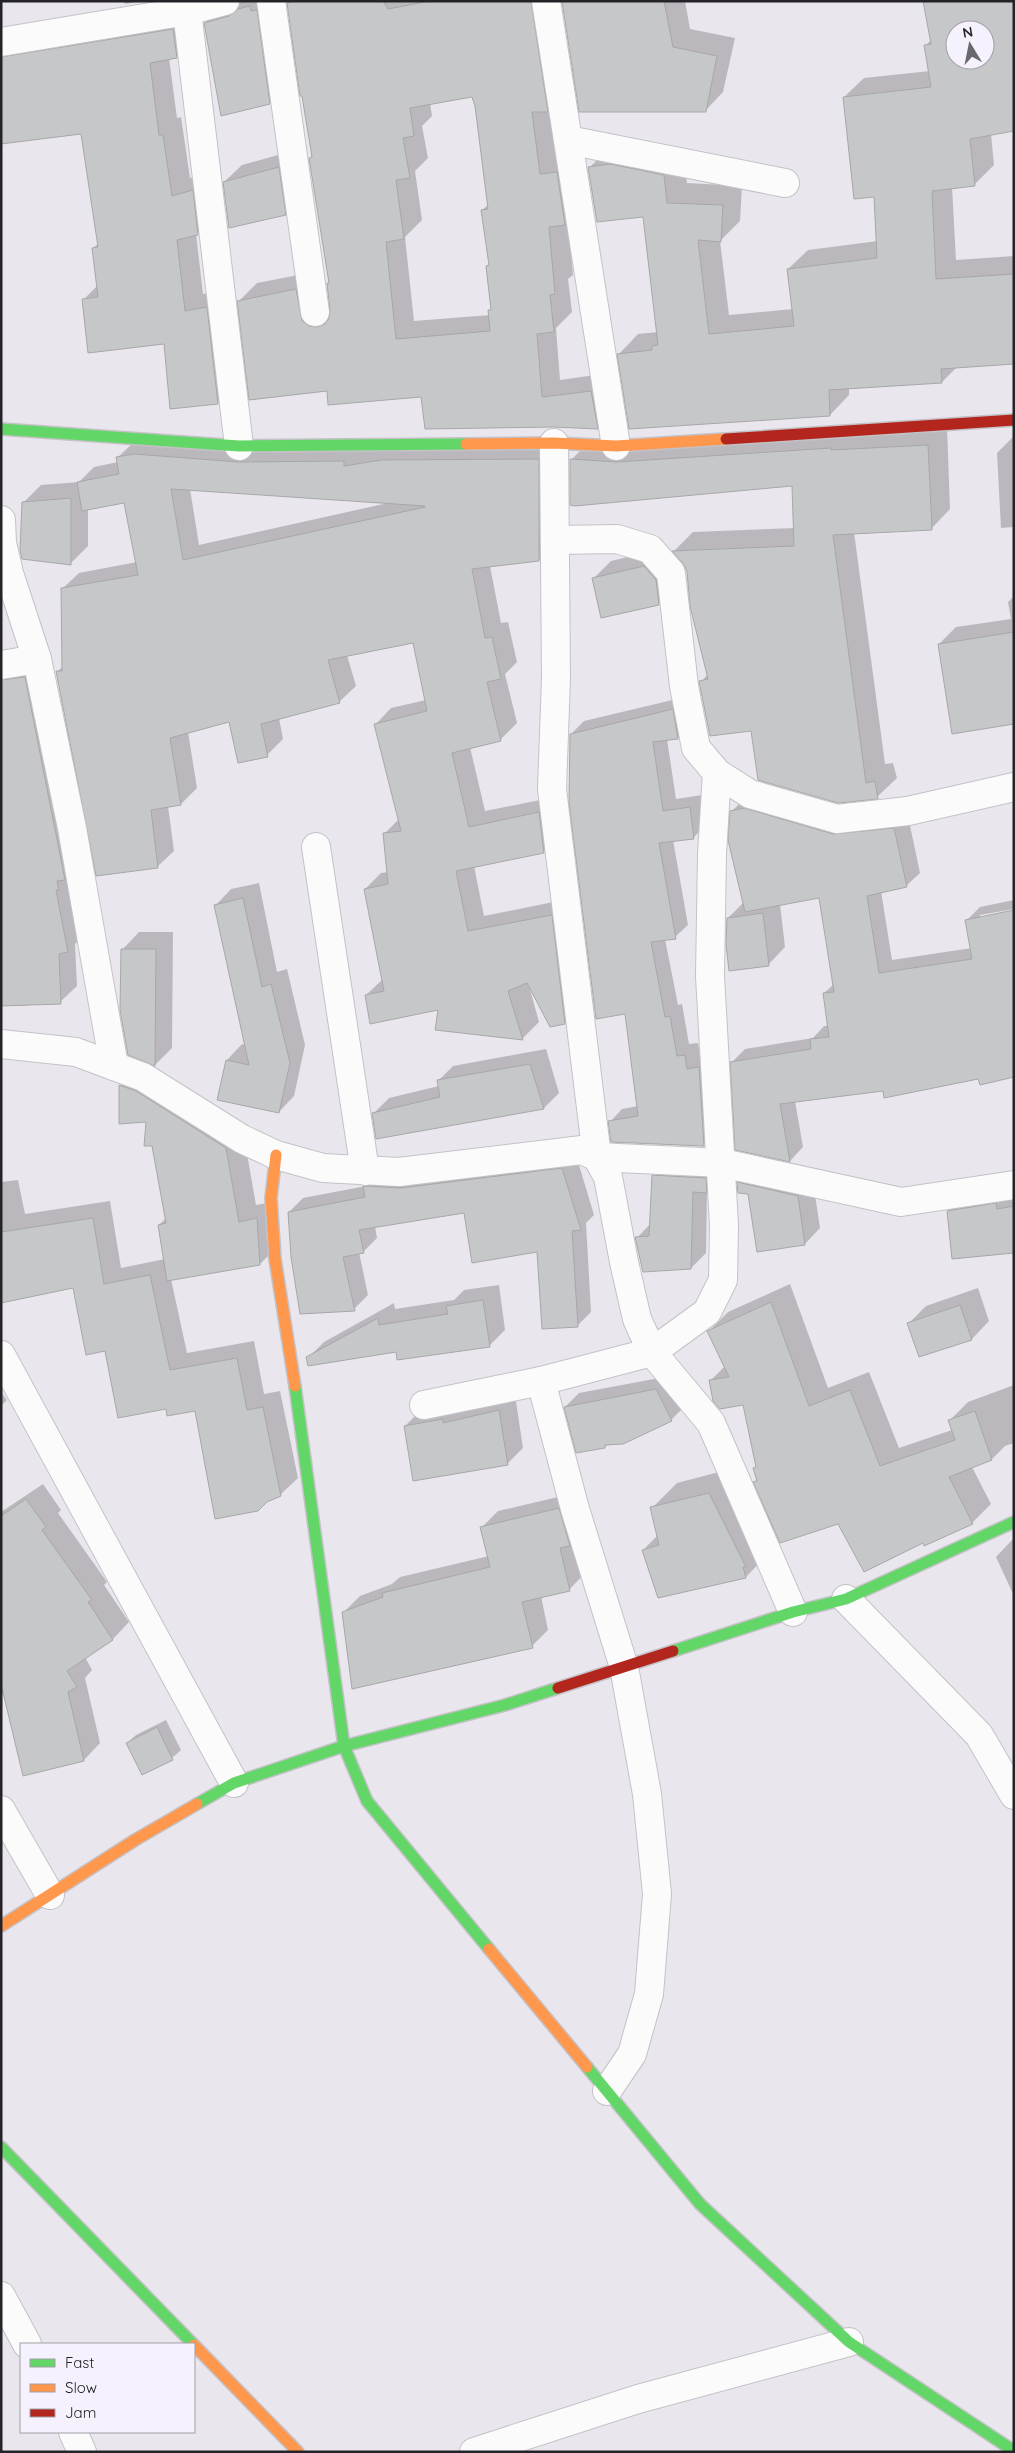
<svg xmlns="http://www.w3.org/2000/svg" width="1015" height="2453" font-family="Quicksand,sans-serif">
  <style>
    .shadow { fill: #0003; fill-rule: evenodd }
    .building { fill: #c6c7c8; stroke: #a7a7a9; fill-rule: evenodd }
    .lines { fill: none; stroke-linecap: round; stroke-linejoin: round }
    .street-casing { stroke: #c4c2c7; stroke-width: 30 }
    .fast-casing { stroke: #c4c2c7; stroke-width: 14 }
    .slow-casing { stroke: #c4c2c7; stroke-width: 14 }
    .jam-casing { stroke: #c4c2c7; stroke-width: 14 }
    .street { stroke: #fcfbfc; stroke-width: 28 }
    .fast { stroke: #63d668; stroke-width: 11 }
    .slow { stroke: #ff974d; stroke-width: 11 }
    .jam { stroke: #b3261e; stroke-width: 11 }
  </style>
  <rect width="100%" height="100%" fill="#e9e7ed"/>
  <g class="shadow">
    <polygon points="124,1 143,1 125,4"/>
    <polygon points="237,1 276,1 287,84 269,103 205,23 224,5"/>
    <path d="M288,1h263l22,274 -5,4 4,33 -16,16 4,52 49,-7 6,37 -18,18 -175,-32 -94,-7 -89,-88 18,-18 57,-11 13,37h5l-19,-153 -10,-62h-2zM473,96l3,9 13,99 -7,6 8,54 -2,2 4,42 -2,7 -76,6 -9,-84 17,-17 -7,-49 13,-13 -6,-32 10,-10 -2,-13z"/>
    <polygon points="563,1 685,1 690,29 735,38 723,92 705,111"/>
    <path d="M1014,1l-23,133 3,31 -20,20 -22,2 4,73 58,-4v107l-57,4 -15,15 -93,5v8l-19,20 -211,-61 19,-20 20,-2 -14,-116 -55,-48 20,-20 74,8 4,27 55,3 -2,35 -20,20 9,74 64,-6 -5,-40 20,-19 70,-9 -2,-45 -32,-99 20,-19 66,-7 -5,-25 6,-6zM955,30h30v30h-30z"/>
    <polygon points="191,12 194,39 176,57 169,58 177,118 181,117 190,178 211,173 216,216 196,234 203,294 224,290 236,384 218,402 166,343 84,299 98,285 93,248 99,243 83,132 1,143 1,42"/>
    <polygon points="296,150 302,197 285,214 224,182 242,165"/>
    <polygon points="947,427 950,509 931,529 854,532 885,764 893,763 897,778 877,797 752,730 701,682 708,674 688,571 684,562 674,551 693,532 795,528 793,484 571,460 590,441"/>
    <polygon points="1014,436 1014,527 1001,528 997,453"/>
    <path d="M134,442l420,1 1,101 -16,16 -49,6 11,57 7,-1 9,40 -12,12 12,49 -17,17 -30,7 15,64 70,-14 5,38 -17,17 -69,14 10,50 84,-17 13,108 -17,16 -36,-41 11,40 -16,16 -86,-9 2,-20 -73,-14 17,-16 -18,-90 16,-16 7,-1 -3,-39 14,-14 -24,-94 16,-17 35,-8 -12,-58 -67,13 9,31 -17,16 -60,16 4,21 -16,16 -37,-35 -42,12 9,56 -16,16 -13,2 6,45 -17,16 -100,-195 6,-6 -1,-77 17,-16 58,-11 -12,-60 -37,6v38l-18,18 -46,-62 17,-17 38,-3 15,-15 24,-5 -1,-4zM190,489l198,14 -189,42z"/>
    <polygon points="662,549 676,587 658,604 594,578 611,561"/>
    <polygon points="1014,596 1014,723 939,644 956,627 1011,619 1008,602"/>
    <polygon points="41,661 84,935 75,944 77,986 60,1002 1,707 1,677"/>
    <polygon points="685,697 691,725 678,738 667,739 676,799 702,795 706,825 693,838 673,840 688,925 675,937 665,939 678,1005 682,1004 689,1044 698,1043 700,1056 712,1054 716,1132 703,1145 610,1122 622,1109 638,1106 626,1012 571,734 584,721"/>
    <polygon points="745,798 908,816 920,873 906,886 881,891 892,960 972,948 967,920 980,907 1014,900 1014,909 980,915 979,1077 795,1101 803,1147 790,1161 737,1149 732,1062 745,1049 813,1038 824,1026 829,1026 824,993 834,984 820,896 780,904 785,947 768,965 728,918 744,902 732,811"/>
    <polygon points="259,883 277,972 287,969 305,1045 294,1096 279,1112 227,1060 242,1044 246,1045 216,905 231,889"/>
    <polygon points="139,932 173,932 172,1048 155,1065 122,950"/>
    <polygon points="546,1049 559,1093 544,1108 373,1114 389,1098 439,1086 438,1081 453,1066"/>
    <polygon points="137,1068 243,1131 256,1205 273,1202 277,1247 260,1264 171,1279 187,1353 254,1341 264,1394 280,1391 298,1478 280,1495 196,1409 167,1407 106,1350 74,1287 1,1302 1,1182 18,1180 25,1214 110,1201 121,1268 165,1259 159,1225 166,1218 147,1120 120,1123 121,1085"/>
    <polygon points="576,1155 594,1215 586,1223 591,1312 577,1326 539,1251 465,1212 375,1226 377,1238 363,1252 359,1252 368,1295 354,1309 289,1212 303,1198 366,1186 379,1173"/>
    <polygon points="669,1161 721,1176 707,1190 706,1253 691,1268 637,1238 651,1223 654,1176"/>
    <polygon points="754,1168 813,1181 820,1228 805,1244 758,1250 749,1192 739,1183"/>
    <polygon points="1014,1185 1014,1252 949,1211 968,1192"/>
    <polygon points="790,1284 828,1388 869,1372 899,1448 952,1430 949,1421 968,1402 1014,1385 1014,1443 1005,1446 992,1459 972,1467 991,1504 972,1523 923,1542 838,1522 775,1527 768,1534 771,1551 746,1577 659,1596 643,1550 658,1535 652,1508 677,1483 734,1468 754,1507 762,1499 755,1482 758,1479 755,1468 757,1466 744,1404 710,1381 725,1366 709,1331 728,1312"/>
    <polygon points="499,1285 505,1330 489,1346 397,1350 308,1358 324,1342 394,1303 395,1309 454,1300 464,1290"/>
    <polygon points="978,1288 989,1321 972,1339 920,1356 909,1323 926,1306"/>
    <polygon points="670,1376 685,1406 671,1420 605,1446 565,1407 579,1393"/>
    <polygon points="1,1392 7,1400 1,1406"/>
    <polygon points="515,1395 523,1448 507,1464 405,1426 421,1410"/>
    <polygon points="43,1484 61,1510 58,1513 107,1582 104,1585 129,1622 113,1639 85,1657 92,1670 85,1678 100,1743 84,1760 35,1771 5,1693 1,1695 1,1512"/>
    <polygon points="575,1493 585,1573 569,1590 541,1596 548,1630 532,1646 343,1613 360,1596 392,1584 400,1577 489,1556 482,1527 498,1511"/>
    <polygon points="1013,1539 1014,1539 1014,1596 996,1557"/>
    <polygon points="166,1720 181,1750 172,1758 127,1743 136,1735"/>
  </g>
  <g class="building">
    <path d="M293,1h90l5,8 42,-8h101l17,111h-16l8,62 17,-2 8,53 -16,2 6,67 -5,1 4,37 -17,2 5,63 49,-6 7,38 -44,-2 -129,2 -4,-32 -93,8 -1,-14 -78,9 -12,-99 59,-12 6,32 7,5 8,1 8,-3 4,-6 1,-8 -3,-27h2l-20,-125 3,-1 -10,-61h-2l-13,-93zM472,97l3,9 13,103 -7,1 8,55 -3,1 5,44h-3l2,21 -94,8 -10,-97 18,-3 -8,-59 14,-2 -7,-40 11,-2 -4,-28z"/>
    <polygon points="562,1 664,1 673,47 717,56 706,112 579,112"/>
    <path d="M923,1h91v130l-44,8 5,47 -43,5 4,88 78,-5v90l-73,5 1,14 -113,7 1,26 -201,13 -12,-75 35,-4v-4l6,-1 -15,-128 -46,5 -9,-55 22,-3 54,11 3,28 56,2 -2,37 -23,-2 11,94 85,-8 -7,-57 90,-11 -3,-61 -20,2 -11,-102 88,-10 -7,-42 7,-1zM955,30h30v30h-30z"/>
    <polygon points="250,6 251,11 257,10 270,104 221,116 204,23 229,16 238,9"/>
    <polygon points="173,29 177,58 150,63 159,135 163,135 172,196 193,190 198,235 177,240 185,311 207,307 218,404 170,409 164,344 88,353 82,299 98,297 92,248 98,247 81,134 1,144 1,57"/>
    <polygon points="279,167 286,215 229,228 223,182"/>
    <polygon points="928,445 932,530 833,535 866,783 875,781 878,799 838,803 758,780 751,731 710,736 699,681 708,679 690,606 687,571 683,563 672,551 794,546 792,486 575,506 570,505 570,459 617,462 831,448 831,450"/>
    <path d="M134,454l105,8 105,-1v5l37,-6 158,-1v102l-67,8 13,69 7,-1 9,42 -14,3 14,59 -49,12 17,74 70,-15 5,41 -88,18 12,60 84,-16 13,109 -15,3 -23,-44 -19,8 15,49 -88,-10 3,-20 -68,14 -5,-29 19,-4 -20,-102 24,-5 -5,-51 18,-2 -27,-107 53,-13 -14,-68 -85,17 12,43 -79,21 7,33 -30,6 -9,-41 -59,16 11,67 -30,5 7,58 -62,8 -40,-205h6l-1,-83 77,-13 -14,-72 -42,8 -5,-29 42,-8 -3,-17zM171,489l254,17v1l-242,53z"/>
    <polygon points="71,498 71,565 22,559 20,550 22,502"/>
    <polygon points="644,566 656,580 659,605 601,618 592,578"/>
    <polygon points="1014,632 1014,724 952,734 938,644"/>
    <polygon points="25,677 65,880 57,881 59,890 56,890 68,952 59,954 61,1004 1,1006 1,680"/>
    <polygon points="673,709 678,739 653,742 663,811 690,807 694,839 659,843 676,939 651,942 665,1017 670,1016 677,1056 685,1055 687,1069 699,1067 704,1146 611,1142 608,1121 638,1116 625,1014 596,1019 569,803 570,734"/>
    <polygon points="744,808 833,834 894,828 907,887 867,896 879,973 972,959 965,920 1014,910 1014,1077 980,1085 978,1079 884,1098 883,1091 780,1104 790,1162 735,1150 730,1062 811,1049 810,1039 829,1037 823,993 834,992 819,898 745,912 728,840 730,811"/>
    <polygon points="243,898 262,987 271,984 290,1063 279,1113 217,1100 226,1060 249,1065 214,905"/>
    <polygon points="763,913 769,966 729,971 726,944 727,918"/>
    <polygon points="121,949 156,949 155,1066 128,1055 120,1010"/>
    <polygon points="530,1064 544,1109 376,1139 372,1113 440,1097 437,1080"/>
    <polygon points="119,1085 136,1091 226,1148 239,1222 257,1218 260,1265 167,1281 158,1225 166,1223 152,1146 144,1146 146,1122 119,1124"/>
    <polygon points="562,1168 581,1230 572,1231 578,1327 542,1329 537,1252 472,1263 464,1213 359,1230 364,1253 343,1257 355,1311 300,1314 291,1257 288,1212 365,1197 363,1186 401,1188"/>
    <polygon points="652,1175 706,1178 707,1193 693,1192 691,1269 643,1272 635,1237 649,1236"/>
    <polygon points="737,1182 798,1196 805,1245 757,1252 748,1194 738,1193"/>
    <polygon points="996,1203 997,1209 1014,1206 1014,1253 952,1259 947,1211"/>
    <polygon points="93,1218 104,1284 150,1275 170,1370 237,1358 247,1410 263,1407 281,1496 267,1502 258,1511 215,1519 195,1411 167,1416 166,1409 118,1418 105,1351 86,1355 73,1288 1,1303 1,1232"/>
    <polygon points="483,1300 490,1347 397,1360 396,1352 308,1366 306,1357 378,1318 379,1325 448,1314 446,1306"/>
    <polygon points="771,1302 809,1406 850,1390 880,1466 955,1440 948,1420 975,1411 992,1460 949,1477 973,1524 924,1546 923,1543 864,1572 838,1524 780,1543 753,1482 757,1481 753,1468 756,1467 743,1405 720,1409 713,1401 709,1380 729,1377 707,1331"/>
    <polygon points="960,1305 972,1340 919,1357 907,1323"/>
    <polygon points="656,1389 672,1421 623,1444 605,1445 605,1448 576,1453 564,1407"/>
    <polygon points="499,1410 508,1465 413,1481 404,1426 443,1419 443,1423"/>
    <polygon points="709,1493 746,1567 743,1567 746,1578 658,1598 642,1550 659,1545 650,1507"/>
    <polygon points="26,1499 46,1527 42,1530 92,1600 88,1602 113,1640 67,1671 77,1687 68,1692 84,1761 23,1776 1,1684 1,1516"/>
    <polygon points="559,1508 570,1546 560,1548 570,1591 522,1602 533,1648 352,1689 342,1612 383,1597 382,1593 490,1567 480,1527"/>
    <polygon points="157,1727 173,1760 142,1775 126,1743"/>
  </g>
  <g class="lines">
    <defs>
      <g id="street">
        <polyline points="271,1 315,312"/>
        <polyline points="546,1 616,446"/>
        <polyline points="187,11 239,446"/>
        <polyline points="1,42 187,11 225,1"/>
        <polyline points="568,140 785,183"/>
        <polyline points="554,443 556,679 552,789 597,1157 608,1177 624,1262 637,1319 652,1352 711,1423 793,1612"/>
        <polyline points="1,520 2,543 9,573 37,659 72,828 114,1066"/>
        <polyline points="555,540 617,539 650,549 671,573 684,686 696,748 717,773 750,794 837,819 908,811 1014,787"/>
        <polyline points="1,665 37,659"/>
        <polyline points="316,847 365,1171"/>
        <polyline points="1,1044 76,1052 143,1077 242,1139 276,1155 323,1168 399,1172 582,1150 597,1157 722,1163 901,1202 1014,1185"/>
        <polyline points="1,1355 234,1783"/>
        <polyline points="541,1381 575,1509 624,1667 647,1794 657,1894 649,1994 632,2054 607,2091"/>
        <polyline points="424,1405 541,1381 652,1352 707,1312 723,1280 724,1225 710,976 712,854 717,773"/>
        <polyline points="846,1599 979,1735 1014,1795"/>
        <polyline points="1,1810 50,1895"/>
        <polyline points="1,2296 27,2344"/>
        <polyline points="73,2432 82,2452"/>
        <polyline points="474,2452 638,2399 849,2342"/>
      </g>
      <g id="fast">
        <polyline points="1,429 239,446 466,444"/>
        <polyline points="295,1386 344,1746 367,1801 489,1949"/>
        <polyline points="673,1651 793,1612 846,1599 1014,1522"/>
        <polyline points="197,1804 234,1783 344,1746 505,1705 558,1688"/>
        <polyline points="587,2067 700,2204 849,2342 1014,2451"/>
        <polyline points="1,2147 193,2344"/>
      </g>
      <g id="slow">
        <polyline points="466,444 554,443 616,446 726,439"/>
        <polyline points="276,1155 271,1198 275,1259 295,1386"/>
        <polyline points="1,1926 135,1840 197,1804"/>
        <polyline points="489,1949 587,2067"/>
        <polyline points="194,2345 298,2452"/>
      </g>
      <g id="jam">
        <polyline points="726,439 1014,420"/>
        <polyline points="558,1688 673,1651"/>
      </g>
    </defs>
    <use href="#street" class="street-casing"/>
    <use href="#fast" class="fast-casing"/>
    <use href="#slow" class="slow-casing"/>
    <use href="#jam" class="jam-casing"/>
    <use href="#street" class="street"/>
    <use href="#fast" class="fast"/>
    <use href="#slow" class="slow"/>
    <use href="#jam" class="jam"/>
  </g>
  <rect width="1015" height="2453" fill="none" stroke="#242327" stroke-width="5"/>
  <rect x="20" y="2343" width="175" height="90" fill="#f5f2fd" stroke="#a19fa7"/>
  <rect x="30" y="2359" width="25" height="8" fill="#63d668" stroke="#a19fa7"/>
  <text x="65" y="2368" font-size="15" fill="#242327">Fast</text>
  <rect x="30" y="2384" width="25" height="8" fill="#ff974d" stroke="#a19fa7"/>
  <text x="65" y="2393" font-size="15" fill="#242327">Slow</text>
  <rect x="30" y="2409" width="25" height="8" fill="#b3261e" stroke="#a19fa7"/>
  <text x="65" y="2418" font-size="15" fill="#242327">Jam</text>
  <g transform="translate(970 45) rotate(350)"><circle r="24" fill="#f5f2fd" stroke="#a19fa7"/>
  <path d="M0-4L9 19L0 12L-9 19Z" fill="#69686c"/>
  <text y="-8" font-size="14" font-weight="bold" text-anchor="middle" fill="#242327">N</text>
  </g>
</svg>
